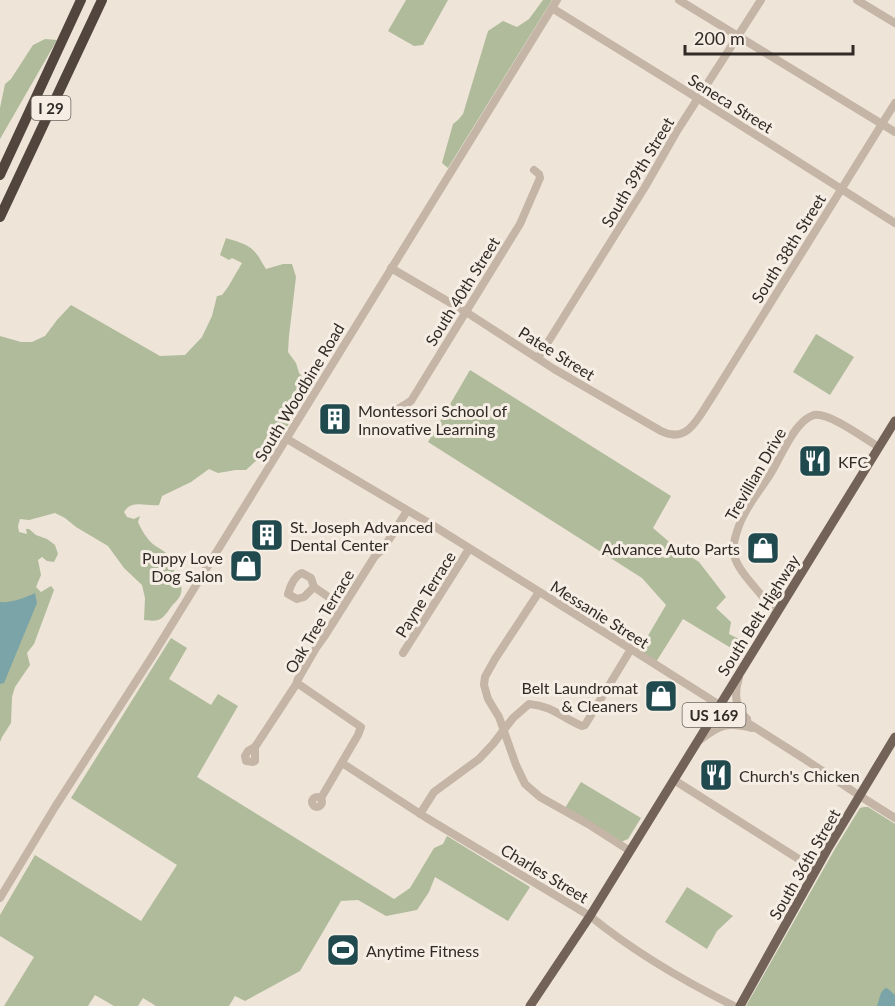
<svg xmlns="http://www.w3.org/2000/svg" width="895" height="1006" font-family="Lato,sans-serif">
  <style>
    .green { fill: #afbb9a }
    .water { fill: #7aa4a8 }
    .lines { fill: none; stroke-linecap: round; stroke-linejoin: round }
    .minor { stroke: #c4b5a6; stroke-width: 8 }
    .major { stroke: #726258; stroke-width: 9 }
    .highway { stroke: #51453e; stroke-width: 10 }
    .labels { text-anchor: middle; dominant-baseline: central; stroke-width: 6; stroke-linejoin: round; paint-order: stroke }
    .shield { fill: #f6eee4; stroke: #6c655f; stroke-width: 1.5 }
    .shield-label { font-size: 15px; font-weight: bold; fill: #312a26 }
    .street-label { font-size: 16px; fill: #312a26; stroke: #f6eee4 }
    .poi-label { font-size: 16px; fill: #312a26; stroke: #f6eee4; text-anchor: start }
  </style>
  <rect width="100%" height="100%" fill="#eee4d8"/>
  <g class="green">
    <polygon points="406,0 448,0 423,45 414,46 388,31"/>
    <polygon points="543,0 552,0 448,168 442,163 453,124 458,120 463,114 488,31 503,21 517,27 529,19"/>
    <polygon points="45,39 57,40 0,139 0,108 5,84 11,79 33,45"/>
    <path d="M226,238c9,3 22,6 28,13 5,5 8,12 12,18l17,-5h9l4,13 -7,59 -1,16 8,11 3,10 6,7 9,2 -32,53 -3,-1 -10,15 -23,21h-10l-18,3 -9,-4 -18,13 -29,14 -3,9c-12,2 -27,-6 -35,7l3,5 7,2 6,-3 -2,6c4,9 9,17 16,23 4,3 9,5 12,8 3,3 4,9 6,13 4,10 13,18 8,30 -2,4 -7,8 -9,11 -9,13 -11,15 -27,13l1,-22 -3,-13 -18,-17 -16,-22 -32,-19 -11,-9 -10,-5 -26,7 -9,-1 -2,7 1,6 8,2 -1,-5h3l7,6 11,4 8,6 3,9 -4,8 -7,-1 -5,-4 -4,3 3,15 -5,12 5,5 10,-6 3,4 -20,54 -7,9 3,12 -15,22 -3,10 -1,26 -9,14 -2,5v-406l21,6h11l13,-6 12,-16 14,-15 89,51 25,-1 17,-18 10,-21 5,-20 5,-1 6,-8 14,-24 -10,-5 -3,2 -9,-5z"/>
    <polygon points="816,334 854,357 830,395 793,372"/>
    <polygon points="470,370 671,496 653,528 674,546 699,562 726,597 716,608 731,622 729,634 739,639 736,651 683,619 656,662 639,651 666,605 642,578 428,442"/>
    <polygon points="171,638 187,648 169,679 211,705 218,694 238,706 197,777 394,899 410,888 434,848 443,844 447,836 530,887 508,921 435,877 429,892 417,910 386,916 358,900 341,901 300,971 245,1001 235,996 229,1006 156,1006 143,998 138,1006 114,1006 95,995 88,1006 4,1006 34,957 0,936 0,915 35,855 141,921 177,865 71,798"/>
    <polygon points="581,782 641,818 628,839 621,842 565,808"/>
    <polygon points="864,807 868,807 895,824 895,1006 746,1006 836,847 860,808"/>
    <polygon points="687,887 733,916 717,931 707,949 665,922"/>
  </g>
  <g class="water">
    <path d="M35,593l2,10 -33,80 -4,1v-82c11,1 25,-4 35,-9z"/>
    <polygon points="887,988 895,995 895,1006 877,1006 881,993 884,989"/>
  </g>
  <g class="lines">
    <g class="minor">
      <polyline points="679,0 895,132"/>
      <polyline points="857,0 895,23"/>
      <polyline points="552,8 699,99 895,223"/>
      <path d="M391,268l75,44 88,57 107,62c27,14 38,-15 51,-34l183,-294"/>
      <polyline points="538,358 645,187 677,131 761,0"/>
      <polyline points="386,413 398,409 411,401 520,224 540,178 539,174 534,170"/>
      <polyline points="287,439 429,523 631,649 803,758 860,796 895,818"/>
      <path d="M302,573l9,5 3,9 -10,10 -7,2 -9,-5c2,-7 6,-18 14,-21z"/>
      <polyline points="314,587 343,607"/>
      <polyline points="539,592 495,659 485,677 484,685 488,699 499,717 516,765 525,784 540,797 588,824 630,851"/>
      <path d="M776,615c-11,-20 -37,-40 -42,-60 -3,-11 6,-34 12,-44 7,-13 17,-25 25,-38 9,-15 17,-35 28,-47 4,-5 9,-9 15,-11 15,-3 51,24 65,32"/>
      <polyline points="403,653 469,549"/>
      <path d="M739,678c-5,15 -4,30 8,41"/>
      <polyline points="297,683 361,727 358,735 321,798"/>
      <path d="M700,740c20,-16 28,-18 52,-12"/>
      <polyline points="255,747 297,683 297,681 316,648 324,637 375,556 383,549 407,511"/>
      <polygon points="255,747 255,761 253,762 246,761 245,756 248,751"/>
      <path d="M342,763l83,54 165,99c44,36 94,65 144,90"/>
      <polyline points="674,780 816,870"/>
      <circle cx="317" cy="802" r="5"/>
      <path d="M420,814l14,-22 45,-33 14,-15 20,-26 16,-14c24,2 33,14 53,22l3,-1 46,-76"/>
      <polyline points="0,898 55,807 153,655 557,0"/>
    </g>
    <g class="major">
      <polyline points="530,1006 590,916 895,421"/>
      <polyline points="740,1006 827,850 895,737"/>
    </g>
    <g class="highway">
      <polyline points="0,175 81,0"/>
      <polyline points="0,217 102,0"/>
    </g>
  </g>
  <defs>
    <symbol id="building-square" viewBox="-11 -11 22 22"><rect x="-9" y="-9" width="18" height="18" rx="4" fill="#204a4e" stroke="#f6eee4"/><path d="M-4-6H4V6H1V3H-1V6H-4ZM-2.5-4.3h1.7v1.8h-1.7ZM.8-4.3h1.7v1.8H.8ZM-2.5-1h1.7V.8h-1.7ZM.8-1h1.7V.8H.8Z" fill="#fff"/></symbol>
    <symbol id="restaurant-square" viewBox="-11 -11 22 22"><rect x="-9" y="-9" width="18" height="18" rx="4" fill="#204a4e" stroke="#f6eee4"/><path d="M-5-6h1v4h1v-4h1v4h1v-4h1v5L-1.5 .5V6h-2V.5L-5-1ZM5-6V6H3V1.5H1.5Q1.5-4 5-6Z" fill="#fff"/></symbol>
    <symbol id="shop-square" viewBox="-11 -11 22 22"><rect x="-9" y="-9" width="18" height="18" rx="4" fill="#204a4e" stroke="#f6eee4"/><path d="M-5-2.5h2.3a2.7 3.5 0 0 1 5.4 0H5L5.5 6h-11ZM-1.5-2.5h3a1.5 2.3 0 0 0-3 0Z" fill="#fff"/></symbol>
    <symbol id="stadium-square" viewBox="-11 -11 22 22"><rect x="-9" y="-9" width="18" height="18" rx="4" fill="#204a4e" stroke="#f6eee4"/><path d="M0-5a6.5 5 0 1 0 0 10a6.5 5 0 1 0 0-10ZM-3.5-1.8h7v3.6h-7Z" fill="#fff"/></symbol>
  </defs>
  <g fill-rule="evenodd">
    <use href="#building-square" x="316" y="400" width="38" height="38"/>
    <use href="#restaurant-square" x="796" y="442" width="38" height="38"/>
    <use href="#building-square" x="248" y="516" width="38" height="38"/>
    <use href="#shop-square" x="744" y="529" width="38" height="38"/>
    <use href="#shop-square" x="227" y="547" width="38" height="38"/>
    <use href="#shop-square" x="642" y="677" width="38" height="38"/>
    <use href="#restaurant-square" x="697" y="756" width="38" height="38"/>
    <use href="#stadium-square" x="324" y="931" width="38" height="38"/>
  </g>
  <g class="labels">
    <g class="shield">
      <rect x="31.5" y="96" width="39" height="24" rx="4.5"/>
      <rect x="682.5" y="703" width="63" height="24" rx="4.5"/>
    </g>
    <g class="shield-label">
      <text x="51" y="108">I 29</text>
      <text x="714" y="715">US 169</text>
    </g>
    <g class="street-label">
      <text transform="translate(731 103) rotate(32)">Seneca Street</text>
      <text transform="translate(637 172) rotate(-59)">South 39th Street</text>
      <text transform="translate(788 248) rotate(-58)">South 38th Street</text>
      <text transform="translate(462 291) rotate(-58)">South 40th Street</text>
      <text transform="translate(557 353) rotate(32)">Patee Street</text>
      <text transform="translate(299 392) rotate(-59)">South Woodbine Road</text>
      <text transform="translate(755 474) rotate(-60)">Trevillian Drive</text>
      <text transform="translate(425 594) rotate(-58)">Payne Terrace</text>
      <text transform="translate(600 614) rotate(32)">Messanie Street</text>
      <text transform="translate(758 615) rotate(-58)">South Belt Highway</text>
      <text transform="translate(319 621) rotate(-59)">Oak Tree Terrace</text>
      <text transform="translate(804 864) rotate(-60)">South 36th Street</text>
      <text transform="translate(545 873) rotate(31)">Charles Street</text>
    </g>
    <g class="poi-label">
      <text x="358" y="410">Montessori School of<tspan x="358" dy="18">Innovative Learning</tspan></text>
      <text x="838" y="461">KFC</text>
      <text x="290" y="526">St. Joseph Advanced<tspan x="290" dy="18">Dental Center</tspan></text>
      <text x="740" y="548" text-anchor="end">Advance Auto Parts</text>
      <text x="223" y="557" text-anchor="end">Puppy Love<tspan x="223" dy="18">Dog Salon</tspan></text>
      <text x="638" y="687" text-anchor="end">Belt Laundromat<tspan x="638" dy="18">&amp; Cleaners</tspan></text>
      <text x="739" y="775">Church's Chicken</text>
      <text x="366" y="950">Anytime Fitness</text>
    </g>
  </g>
  <path d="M685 45v9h168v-9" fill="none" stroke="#312a26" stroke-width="3"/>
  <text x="694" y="45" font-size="18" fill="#312a26" stroke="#f6eee4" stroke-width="4.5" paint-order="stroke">200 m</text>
</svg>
